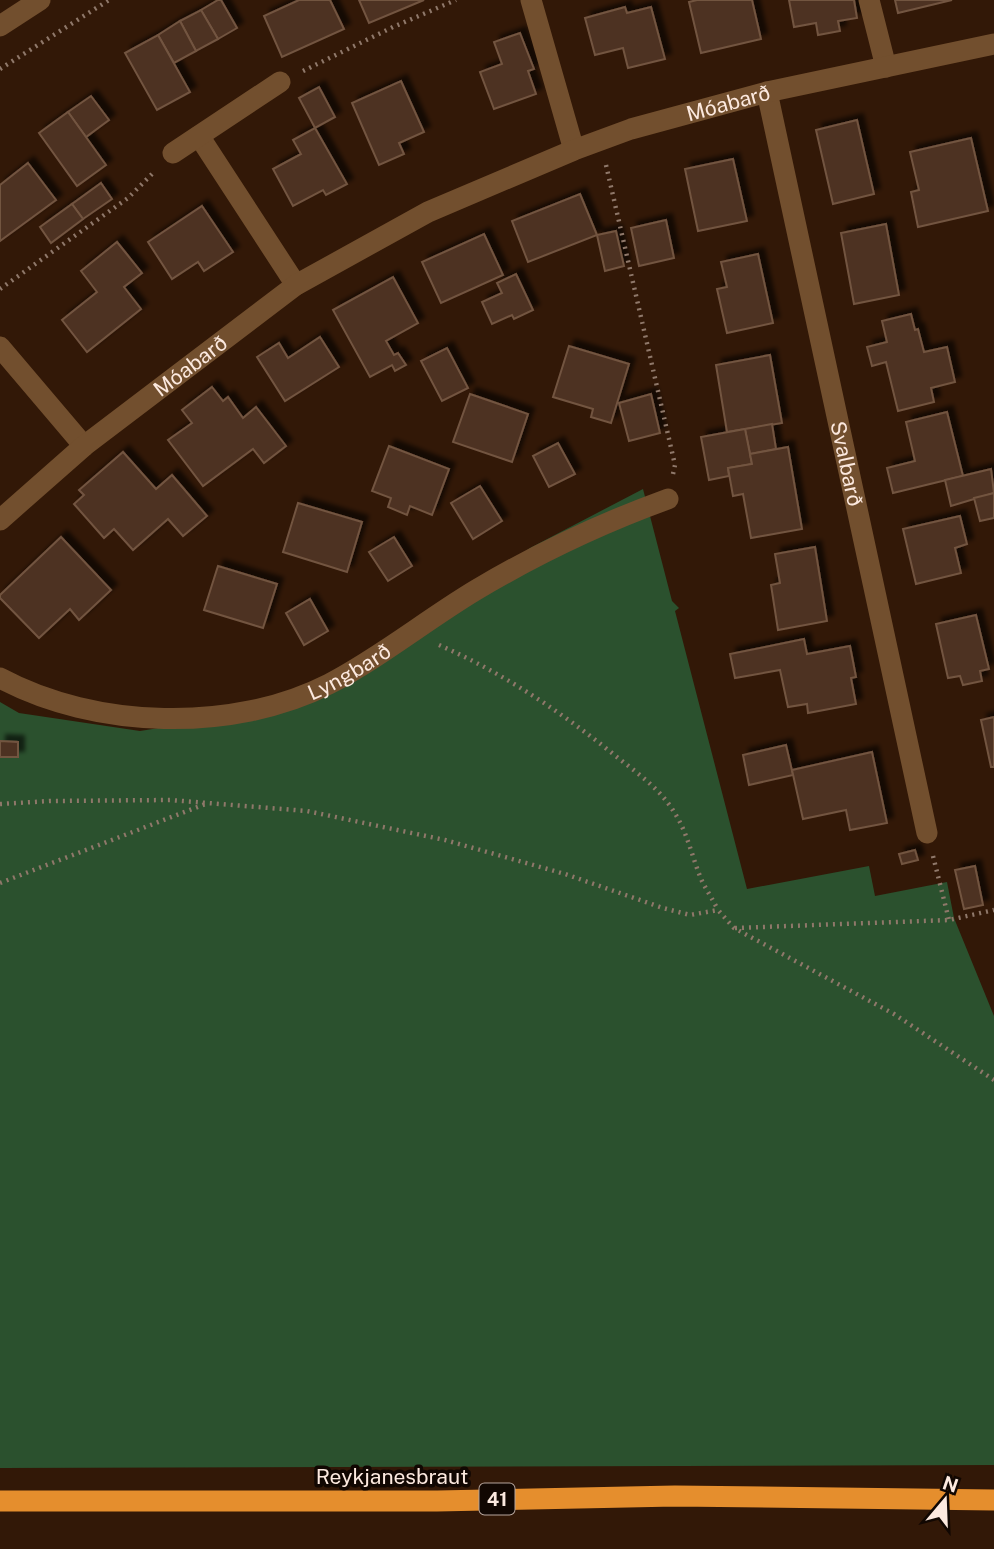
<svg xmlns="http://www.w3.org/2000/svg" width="994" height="1549" font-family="'Public Sans',sans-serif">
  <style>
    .green { fill: #2b512e }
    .building { fill: #4e3221; stroke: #725441; stroke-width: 2; filter: url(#shadow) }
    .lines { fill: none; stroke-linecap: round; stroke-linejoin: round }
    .path { stroke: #8f786a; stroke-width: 4.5; stroke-dasharray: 2 5; stroke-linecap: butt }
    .minor { stroke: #724f2e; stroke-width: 21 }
    .highway { stroke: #e58e2d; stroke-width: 21 }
    .labels { text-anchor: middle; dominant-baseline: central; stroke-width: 7; stroke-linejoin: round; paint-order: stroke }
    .shield { fill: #110702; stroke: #b6a59d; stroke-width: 2 }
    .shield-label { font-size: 19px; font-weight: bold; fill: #fce9df }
    .street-label { font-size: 21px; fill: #fce9df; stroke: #110702 }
  </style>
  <defs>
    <filter id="shadow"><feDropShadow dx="6" dy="-6" stdDeviation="2" flood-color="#0009"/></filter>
  </defs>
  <rect width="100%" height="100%" fill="#321807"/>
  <polygon class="green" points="643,489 672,601 679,608 675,611 747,889 869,866 875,896 947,882 954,918 994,1016 994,1465 0,1468 0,702 19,713 140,731 240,715 322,698 530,548"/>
  <g class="building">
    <polygon points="218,0 221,0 237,28 218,39 201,10"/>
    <polygon points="299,0 330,0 344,29 282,57 264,16"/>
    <polygon points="359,0 424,0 369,23"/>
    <polygon points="697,0 752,0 761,39 701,53 689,2"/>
    <polygon points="789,0 854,0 857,18 838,21 840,31 818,35 816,23 794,27"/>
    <polygon points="895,0 952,0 898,13"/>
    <polygon points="625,7 627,13 651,7 665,59 628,68 623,48 595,55 585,18"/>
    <polygon points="201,10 218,39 196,51 180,21"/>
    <polygon points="180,21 196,51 174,63 158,35"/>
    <polygon points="520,33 534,69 528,71 536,94 494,109 480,72 502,64 494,42"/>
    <polygon points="158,35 190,92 157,110 125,53"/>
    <polygon points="401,81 424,132 399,143 404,154 379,165 352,103"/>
    <polygon points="319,87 335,117 315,128 299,98"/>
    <polygon points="91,96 109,120 86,137 68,112"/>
    <polygon points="68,112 106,165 77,186 39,133"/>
    <polygon points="857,120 874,194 833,204 816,130"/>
    <polygon points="315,128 347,184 326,195 323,190 293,206 273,169 301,154 293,140"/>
    <polygon points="971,138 988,211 918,227 911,192 919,190 910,152"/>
    <polygon points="733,159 747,221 698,231 685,169"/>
    <polygon points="28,163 56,200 0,241 0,185"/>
    <polygon points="101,183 112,199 83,219 72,204"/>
    <polygon points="580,194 597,235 528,262 512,221"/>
    <polygon points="72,204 83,219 51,243 40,227"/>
    <polygon points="202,206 233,252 204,271 198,262 172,279 148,242"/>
    <polygon points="666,220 674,258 639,266 631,228"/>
    <polygon points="886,224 899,295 854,304 841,233"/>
    <polygon points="616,231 624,266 605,271 597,235"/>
    <polygon points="484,234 503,275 441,303 422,262"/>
    <polygon points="117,242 142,273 124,287 141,309 87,352 62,320 97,292 81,271"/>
    <polygon points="758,254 773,323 727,333 717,289 727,287 721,262"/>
    <polygon points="516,274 533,310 514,319 512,315 492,324 482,302 502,293 497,283"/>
    <polygon points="393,277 418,323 386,341 394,355 398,353 406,365 395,371 392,365 370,377 333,310"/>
    <polygon points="911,314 915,330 918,329 924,352 947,347 955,382 931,388 934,402 898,411 886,362 872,366 867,347 887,342 882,321"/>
    <polygon points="320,337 339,367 285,401 257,357 279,343 288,358"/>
    <polygon points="569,346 629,364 611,423 591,417 593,409 553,397"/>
    <polygon points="447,348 468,388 442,401 421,361"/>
    <polygon points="770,355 782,423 727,432 716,365"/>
    <polygon points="212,387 223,401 228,397 243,418 256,407 286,446 264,463 253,449 203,486 168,440 192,423 182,410"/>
    <polygon points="470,394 528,414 512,462 453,442"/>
    <polygon points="651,394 660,433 629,441 619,403"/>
    <polygon points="947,412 963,476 893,493 887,468 915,461 906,422"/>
    <polygon points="772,424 776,449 750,454 745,429"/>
    <polygon points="745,429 752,464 728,468 729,476 709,480 701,437"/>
    <polygon points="558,443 575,474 549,487 533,456"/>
    <polygon points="389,446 449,469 432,515 410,506 407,515 388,507 391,498 372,491"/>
    <polygon points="788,447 802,529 751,538 743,494 733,496 728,468 752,464 750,454"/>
    <polygon points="123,452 156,489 172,475 207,516 183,536 168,519 133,550 114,529 104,538 74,504 84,495 79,490"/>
    <polygon points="991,469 994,493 951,506 945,480"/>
    <polygon points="480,486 502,521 473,539 451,503"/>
    <polygon points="994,493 994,518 980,521 974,498"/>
    <polygon points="298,503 362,522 347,572 283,552"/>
    <polygon points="960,516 967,544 955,548 961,573 916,584 903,529"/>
    <polygon points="61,537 111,590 79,620 70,609 39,638 0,598 0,595"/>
    <polygon points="394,537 412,566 388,581 369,552"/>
    <polygon points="815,547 827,621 778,630 771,585 780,583 775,554"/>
    <polygon points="218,566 277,584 263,628 204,610"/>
    <polygon points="310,599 328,631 304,645 286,613"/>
    <polygon points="976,615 989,669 980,671 982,681 963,685 960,676 948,678 936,624"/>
    <polygon points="804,639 807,654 850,646 856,677 851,678 856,704 808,713 807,704 788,707 780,670 735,678 730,654"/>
    <polygon points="994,717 994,767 991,767 981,720"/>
    <polygon points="0,741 18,742 18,757 0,757"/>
    <polygon points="786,745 793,775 749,785 743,755"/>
    <polygon points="872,752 887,823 850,830 846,810 803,819 792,770"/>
    <polygon points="915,850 918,860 902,864 899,854"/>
    <polygon points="975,866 983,905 964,909 955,870"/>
  </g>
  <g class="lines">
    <g class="path">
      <polyline points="0,69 109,0"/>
      <polyline points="303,71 393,27 456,0"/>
      <polyline points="606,165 675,465 673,474"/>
      <polyline points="0,289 128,198 155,171"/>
      <path d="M439,645c64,28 119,65 173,108 22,18 47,34 62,59 14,21 18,46 28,69 5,10 11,19 16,29"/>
      <polyline points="0,804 50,801 170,800 307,811 445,840 565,874 663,908 690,915 718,910 734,928 894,1014 994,1080"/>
      <polyline points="933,856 949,920"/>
      <polyline points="0,883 208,803"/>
      <polyline points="735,928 949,920 994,910"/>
    </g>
    <g class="minor">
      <polyline points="531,0 574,150"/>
      <polyline points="869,0 886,67"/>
      <polyline points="0,26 40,0"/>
      <path id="s1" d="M767,92l160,741"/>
      <polyline points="199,136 296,285"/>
      <polyline points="173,153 280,82"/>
      <polyline points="0,347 84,446"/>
      <path id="s2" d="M0,520l84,-74 212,-161 132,-73 146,-62 57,-21 136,-37 227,-48"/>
      <path id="s3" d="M0,678c95,51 233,55 329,6 52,-27 97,-64 147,-94 64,-38 123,-66 192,-91"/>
    </g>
    <polyline class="highway" points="0,1501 437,1501 675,1496 994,1500"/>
  </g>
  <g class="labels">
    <rect class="shield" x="479.5" y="1483.5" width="35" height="31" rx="5"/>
    <g class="shield-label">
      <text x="497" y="1499">41</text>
    </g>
    <g class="street-label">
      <text stroke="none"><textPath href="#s2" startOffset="849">Móabarð</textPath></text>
      <text stroke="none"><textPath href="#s2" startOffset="245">Móabarð</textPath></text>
      <text stroke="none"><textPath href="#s1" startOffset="380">Svalbarð</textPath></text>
      <text stroke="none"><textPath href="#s3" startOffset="364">Lyngbarð</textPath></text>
      <text x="392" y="1476">Reykjanesbraut</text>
    </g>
  </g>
  <g transform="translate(945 1500) rotate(19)" stroke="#110702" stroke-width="5" paint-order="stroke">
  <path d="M0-5L12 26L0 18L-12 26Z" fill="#fce9df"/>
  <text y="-10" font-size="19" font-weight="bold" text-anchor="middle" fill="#fce9df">N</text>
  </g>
</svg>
